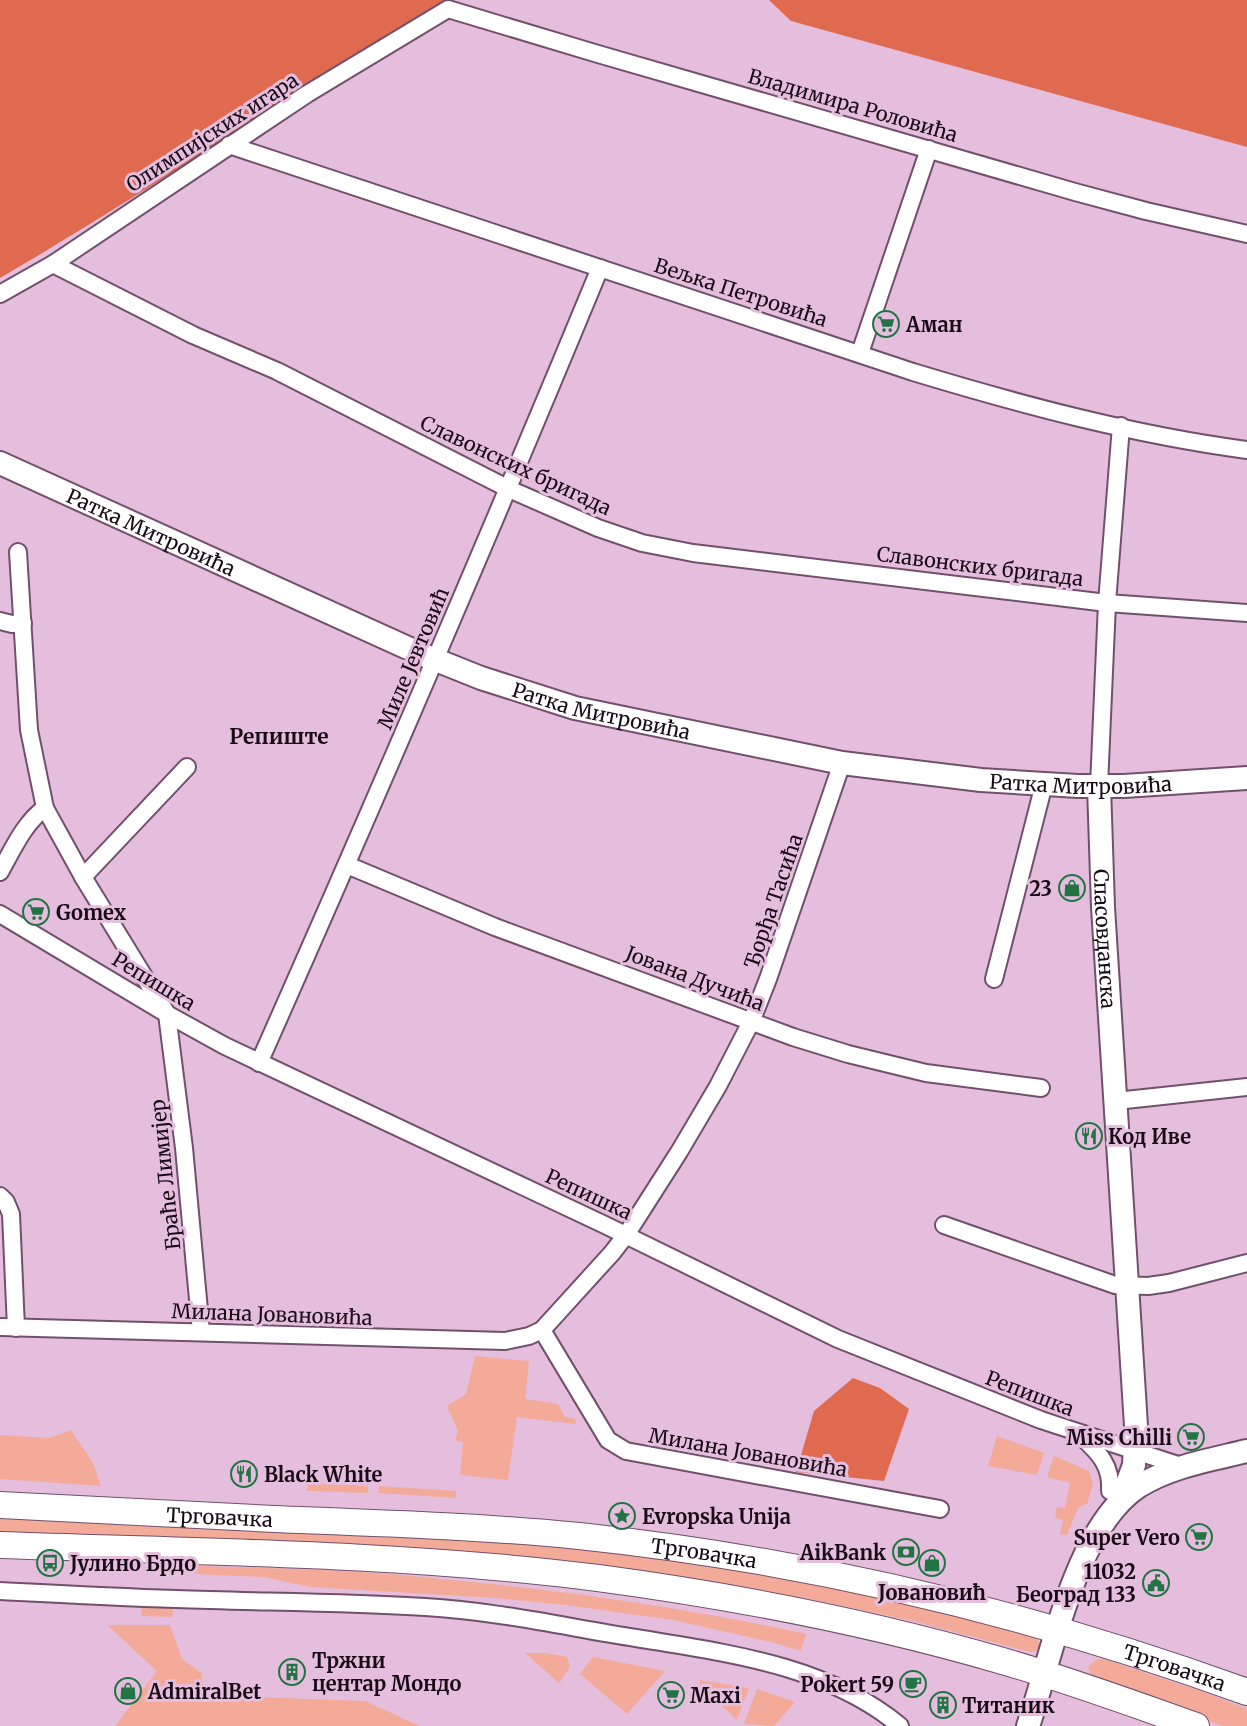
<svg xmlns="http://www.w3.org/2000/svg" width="1247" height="1726" font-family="Merriweather,serif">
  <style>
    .green { fill: #f3aa98 }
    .forest { fill: #df6a50 }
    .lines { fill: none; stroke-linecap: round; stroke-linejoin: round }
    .street-casing { stroke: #72506b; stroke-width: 20 }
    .secondary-casing { stroke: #72506b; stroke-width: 26 }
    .primary-casing { stroke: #72506b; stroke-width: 28 }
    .street { stroke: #fff; stroke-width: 16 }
    .secondary { stroke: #fff; stroke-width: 22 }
    .primary { stroke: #fff; stroke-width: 26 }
    .labels { text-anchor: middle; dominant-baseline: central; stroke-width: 6; stroke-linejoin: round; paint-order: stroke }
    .street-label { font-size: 20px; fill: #180b16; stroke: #e6bedd }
    .poi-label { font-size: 20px; font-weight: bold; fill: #180b16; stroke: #e6bedd; text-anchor: start }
    .neighbourhood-label { font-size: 21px; font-weight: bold; fill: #180b16; stroke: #e6bedd }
  </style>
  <rect width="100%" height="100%" fill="#e6bedd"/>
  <g class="green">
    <polygon points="475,1356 529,1361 525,1399 558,1404 565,1417 575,1419 576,1424 517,1417 508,1480 460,1475 463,1442 455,1441 458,1431 447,1406 466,1394"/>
    <polygon points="71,1430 93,1463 101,1486 0,1479 0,1435 50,1438"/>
    <polygon points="997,1436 1044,1453 1037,1475 988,1466"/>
    <polygon points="1054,1456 1089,1471 1093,1484 1087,1504 1078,1508 1067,1535 1060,1534 1063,1520 1055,1518 1057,1507 1065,1508 1070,1483 1047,1477"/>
    <polygon points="308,1483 368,1486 368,1493 307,1491"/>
    <polygon points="379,1486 456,1491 456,1498 378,1493"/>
    <polygon points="0,1515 364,1531 644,1554 898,1598 1035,1637 1040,1644 1037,1651 1030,1652 913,1621 805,1598 0,1534"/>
    <path d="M173,1565c64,3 128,3 191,7 149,12 297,30 442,62l-5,17 -30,-9 -98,-22 -108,-15 -70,-7 -185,-11 -46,-10 -90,-4z"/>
    <polygon points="142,1603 174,1606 172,1617 141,1616"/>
    <polygon points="107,1625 170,1625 182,1659 202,1673 203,1695 365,1701 420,1726 115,1726 157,1671"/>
    <polygon points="525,1653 546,1653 567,1657 570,1667 559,1683"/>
    <polygon points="593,1657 665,1671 627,1714 580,1674"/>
    <polygon points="1103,1659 1201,1691 1247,1709 1247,1726 1223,1726 1096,1680 1091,1675 1088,1667 1096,1660"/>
    <polygon points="700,1680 749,1688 737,1720 700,1686"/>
    <polygon points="757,1689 795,1702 774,1726 744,1724"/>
  </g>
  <g class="forest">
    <path d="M0,0h453c-154,88 -300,189 -453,278z"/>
    <polygon points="769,0 1247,0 1247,147 791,21"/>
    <polygon points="853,1378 880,1388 909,1409 884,1481 796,1472 814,1411"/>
  </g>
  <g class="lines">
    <defs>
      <g id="street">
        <path d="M229,145l684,227c109,33 221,63 334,78"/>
        <polyline points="53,264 193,335 277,371 509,489 598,528 642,543 693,553 1107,603 1247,613"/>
        <polyline points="0,294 53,264 307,94 448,9 598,54 1075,192 1146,211 1247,234"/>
        <polyline points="860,353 929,149"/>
        <polyline points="18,552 29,730 45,808 83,877 167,1014 184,1148 201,1332"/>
        <polyline points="0,621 12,624 23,623"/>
        <polyline points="1099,786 1107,603 1121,426"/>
        <polyline points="347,865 495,927 793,1037 848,1054 926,1073 1041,1088"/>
        <path d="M0,872c13,-23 24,-49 45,-64"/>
        <polyline points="83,877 187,767"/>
        <polyline points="0,914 167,1014 225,1046 605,1225 838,1339 1041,1420 1181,1466"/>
        <polyline points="994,979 1044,784"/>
        <path d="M259,1063c117,-264 231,-529 341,-795"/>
        <polyline points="1116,1101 1247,1087"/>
        <polyline points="0,1196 6,1202 11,1214 16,1328"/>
        <polyline points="944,1225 1115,1285 1148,1286 1169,1283 1247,1263"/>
        <polyline points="0,1327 505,1341 529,1336 542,1330 612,1253 626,1235 679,1152 718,1086 751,1022 768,979 842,763"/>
        <polyline points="542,1330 608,1440 626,1451 940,1509"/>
        <path d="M1081,1436c17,16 31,29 29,55"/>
        <path d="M0,1591c59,3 117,6 176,8 83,3 166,3 249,8 71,4 141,20 211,31 90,15 191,27 264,88"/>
      </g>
      <g id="secondary">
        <path id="s1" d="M0,463l421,191 60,24 94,30 267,55 139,17 97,6h46l123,-8"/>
        <path id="s2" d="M1099,786l4,121 33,519 -2,39 -13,35"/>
        <path d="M1028,1726c24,-69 47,-199 111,-240 33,-20 71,-26 108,-35"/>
      </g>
      <g id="primary">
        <path id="s3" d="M0,1505c91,5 182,10 274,14 101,4 203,7 305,17 230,24 451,77 668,156"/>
        <path d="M0,1545c199,7 400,8 598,33 135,18 270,44 401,82 67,19 132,43 197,66"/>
      </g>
    </defs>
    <use href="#street" class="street-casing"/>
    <use href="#secondary" class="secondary-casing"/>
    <use href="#primary" class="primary-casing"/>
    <use href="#street" class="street"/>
    <use href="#secondary" class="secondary"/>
    <use href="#primary" class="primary"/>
  </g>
  <defs>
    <symbol id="supermarket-ring" viewBox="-11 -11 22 22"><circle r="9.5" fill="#e6bedd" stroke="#227445" stroke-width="1.5"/><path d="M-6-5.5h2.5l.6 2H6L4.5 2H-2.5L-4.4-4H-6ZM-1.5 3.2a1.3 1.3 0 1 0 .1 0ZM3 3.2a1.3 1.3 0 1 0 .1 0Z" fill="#227445"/></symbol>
    <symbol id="shop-ring" viewBox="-11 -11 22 22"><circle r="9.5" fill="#e6bedd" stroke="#227445" stroke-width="1.5"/><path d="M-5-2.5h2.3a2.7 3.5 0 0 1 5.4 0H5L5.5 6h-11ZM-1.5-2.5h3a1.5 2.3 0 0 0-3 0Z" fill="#227445"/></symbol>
    <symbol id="restaurant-ring" viewBox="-11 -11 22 22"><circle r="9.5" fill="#e6bedd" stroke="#227445" stroke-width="1.5"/><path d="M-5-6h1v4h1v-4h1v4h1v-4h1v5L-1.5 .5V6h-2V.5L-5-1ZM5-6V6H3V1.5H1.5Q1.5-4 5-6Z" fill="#227445"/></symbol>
    <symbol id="sight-ring" viewBox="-11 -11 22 22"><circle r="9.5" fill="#e6bedd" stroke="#227445" stroke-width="1.5"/><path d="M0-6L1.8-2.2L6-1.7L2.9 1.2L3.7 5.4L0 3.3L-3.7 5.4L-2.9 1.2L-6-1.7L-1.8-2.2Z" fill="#227445"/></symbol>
    <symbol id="bank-ring" viewBox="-11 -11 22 22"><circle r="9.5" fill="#e6bedd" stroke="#227445" stroke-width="1.5"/><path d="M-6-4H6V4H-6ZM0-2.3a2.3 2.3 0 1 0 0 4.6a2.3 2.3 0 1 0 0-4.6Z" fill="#227445"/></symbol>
    <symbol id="bus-ring" viewBox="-11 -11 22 22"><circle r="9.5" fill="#e6bedd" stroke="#227445" stroke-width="1.5"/><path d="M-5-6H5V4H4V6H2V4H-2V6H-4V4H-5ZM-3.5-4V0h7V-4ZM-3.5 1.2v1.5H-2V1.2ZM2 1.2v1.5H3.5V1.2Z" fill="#227445"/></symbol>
    <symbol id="civic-ring" viewBox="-11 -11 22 22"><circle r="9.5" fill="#e6bedd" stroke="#227445" stroke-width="1.5"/><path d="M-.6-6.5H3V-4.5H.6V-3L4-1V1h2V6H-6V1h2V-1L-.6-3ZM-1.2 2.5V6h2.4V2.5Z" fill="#227445"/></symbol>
    <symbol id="building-ring" viewBox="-11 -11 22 22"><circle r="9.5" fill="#e6bedd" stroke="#227445" stroke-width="1.5"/><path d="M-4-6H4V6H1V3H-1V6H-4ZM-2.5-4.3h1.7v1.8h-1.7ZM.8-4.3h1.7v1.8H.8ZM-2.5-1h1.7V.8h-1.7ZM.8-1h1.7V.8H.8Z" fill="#227445"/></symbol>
    <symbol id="cafe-ring" viewBox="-11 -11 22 22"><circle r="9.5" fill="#e6bedd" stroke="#227445" stroke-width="1.5"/><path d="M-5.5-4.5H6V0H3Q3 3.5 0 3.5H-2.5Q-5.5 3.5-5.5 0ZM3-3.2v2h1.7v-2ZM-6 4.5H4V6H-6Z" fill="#227445"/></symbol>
  </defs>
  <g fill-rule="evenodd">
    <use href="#supermarket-ring" x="871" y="309" width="30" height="30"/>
    <use href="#shop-ring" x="1057" y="873" width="30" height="30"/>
    <use href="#supermarket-ring" x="21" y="897" width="30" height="30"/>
    <use href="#restaurant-ring" x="1074" y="1121" width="30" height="30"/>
    <use href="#supermarket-ring" x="1176" y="1422" width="30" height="30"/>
    <use href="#restaurant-ring" x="229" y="1459" width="30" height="30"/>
    <use href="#sight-ring" x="607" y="1501" width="30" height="30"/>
    <use href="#supermarket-ring" x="1184" y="1522" width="30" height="30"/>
    <use href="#bank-ring" x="891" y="1537" width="30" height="30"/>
    <use href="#bus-ring" x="35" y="1548" width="30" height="30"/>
    <use href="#shop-ring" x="917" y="1548" width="30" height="30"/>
    <use href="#civic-ring" x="1141" y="1568" width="30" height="30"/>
    <use href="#building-ring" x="277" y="1657" width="30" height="30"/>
    <use href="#cafe-ring" x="898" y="1669" width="30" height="30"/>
    <use href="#shop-ring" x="113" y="1676" width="30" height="30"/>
    <use href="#supermarket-ring" x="656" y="1680" width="30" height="30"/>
    <use href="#building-ring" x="928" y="1690" width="30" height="30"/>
  </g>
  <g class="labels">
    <g class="street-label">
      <text transform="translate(853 105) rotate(16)">Владимира Роловића</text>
      <text transform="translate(212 132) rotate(-33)">Олимпијских игара</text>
      <text transform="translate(741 292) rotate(18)">Вељка Петровића</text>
      <text transform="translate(516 465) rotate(25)">Славонских бригада</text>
      <text stroke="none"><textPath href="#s1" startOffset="166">Ратка Митровића</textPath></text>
      <text transform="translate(980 566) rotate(7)">Славонских бригада</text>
      <text transform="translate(413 658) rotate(-67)">Миле Јевтовић</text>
      <text stroke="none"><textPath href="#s1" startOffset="652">Ратка Митровића</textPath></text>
      <text stroke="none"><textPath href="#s1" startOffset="1138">Ратка Митровића</textPath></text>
      <text transform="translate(773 901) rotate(-71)">Ђорђа Тасића</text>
      <text stroke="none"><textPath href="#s2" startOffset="153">Спасовданска</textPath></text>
      <text transform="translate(695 978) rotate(21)">Јована Дучића</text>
      <text transform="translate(154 981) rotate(31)">Репишка</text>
      <text transform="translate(165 1175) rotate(-96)">Браће Лимијер</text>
      <text transform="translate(589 1194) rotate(25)">Репишка</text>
      <text transform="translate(272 1314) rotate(2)">Милана Јовановића</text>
      <text transform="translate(1030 1393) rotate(21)">Репишка</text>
      <text transform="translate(748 1452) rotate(10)">Милана Јовановића</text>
      <text stroke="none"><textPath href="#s3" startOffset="220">Трговачка</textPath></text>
      <text stroke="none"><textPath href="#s3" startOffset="706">Трговачка</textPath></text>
      <text stroke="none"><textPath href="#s3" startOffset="1191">Трговачка</textPath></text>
    </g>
    <g class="poi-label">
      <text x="906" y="324">Аман</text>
      <text x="1052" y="888" text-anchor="end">23</text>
      <text x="56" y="912">Gomex</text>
      <text x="1108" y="1136">Код Иве</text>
      <text x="1172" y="1437" text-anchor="end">Miss Chilli</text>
      <text x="264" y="1474">Black White</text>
      <text x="642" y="1516">Evropska Unija</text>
      <text x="1180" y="1537" text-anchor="end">Super Vero</text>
      <text x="886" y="1552" text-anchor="end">AikBank</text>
      <text x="70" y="1563">Јулино Брдо</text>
      <text x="1136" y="1571" text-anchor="end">11032<tspan x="1136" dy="23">Београд 133</tspan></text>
      <text x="932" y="1592" text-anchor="middle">Јовановић</text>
      <text x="312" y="1660">Тржни<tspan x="312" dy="23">центар Мондо</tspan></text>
      <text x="894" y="1684" text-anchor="end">Pokert 59</text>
      <text x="148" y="1691">AdmiralBet</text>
      <text x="690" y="1695">Maxi</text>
      <text x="962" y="1705">Титаник</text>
    </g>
    <g class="neighbourhood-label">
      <text x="279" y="736">Репиште</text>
    </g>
  </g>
</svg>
